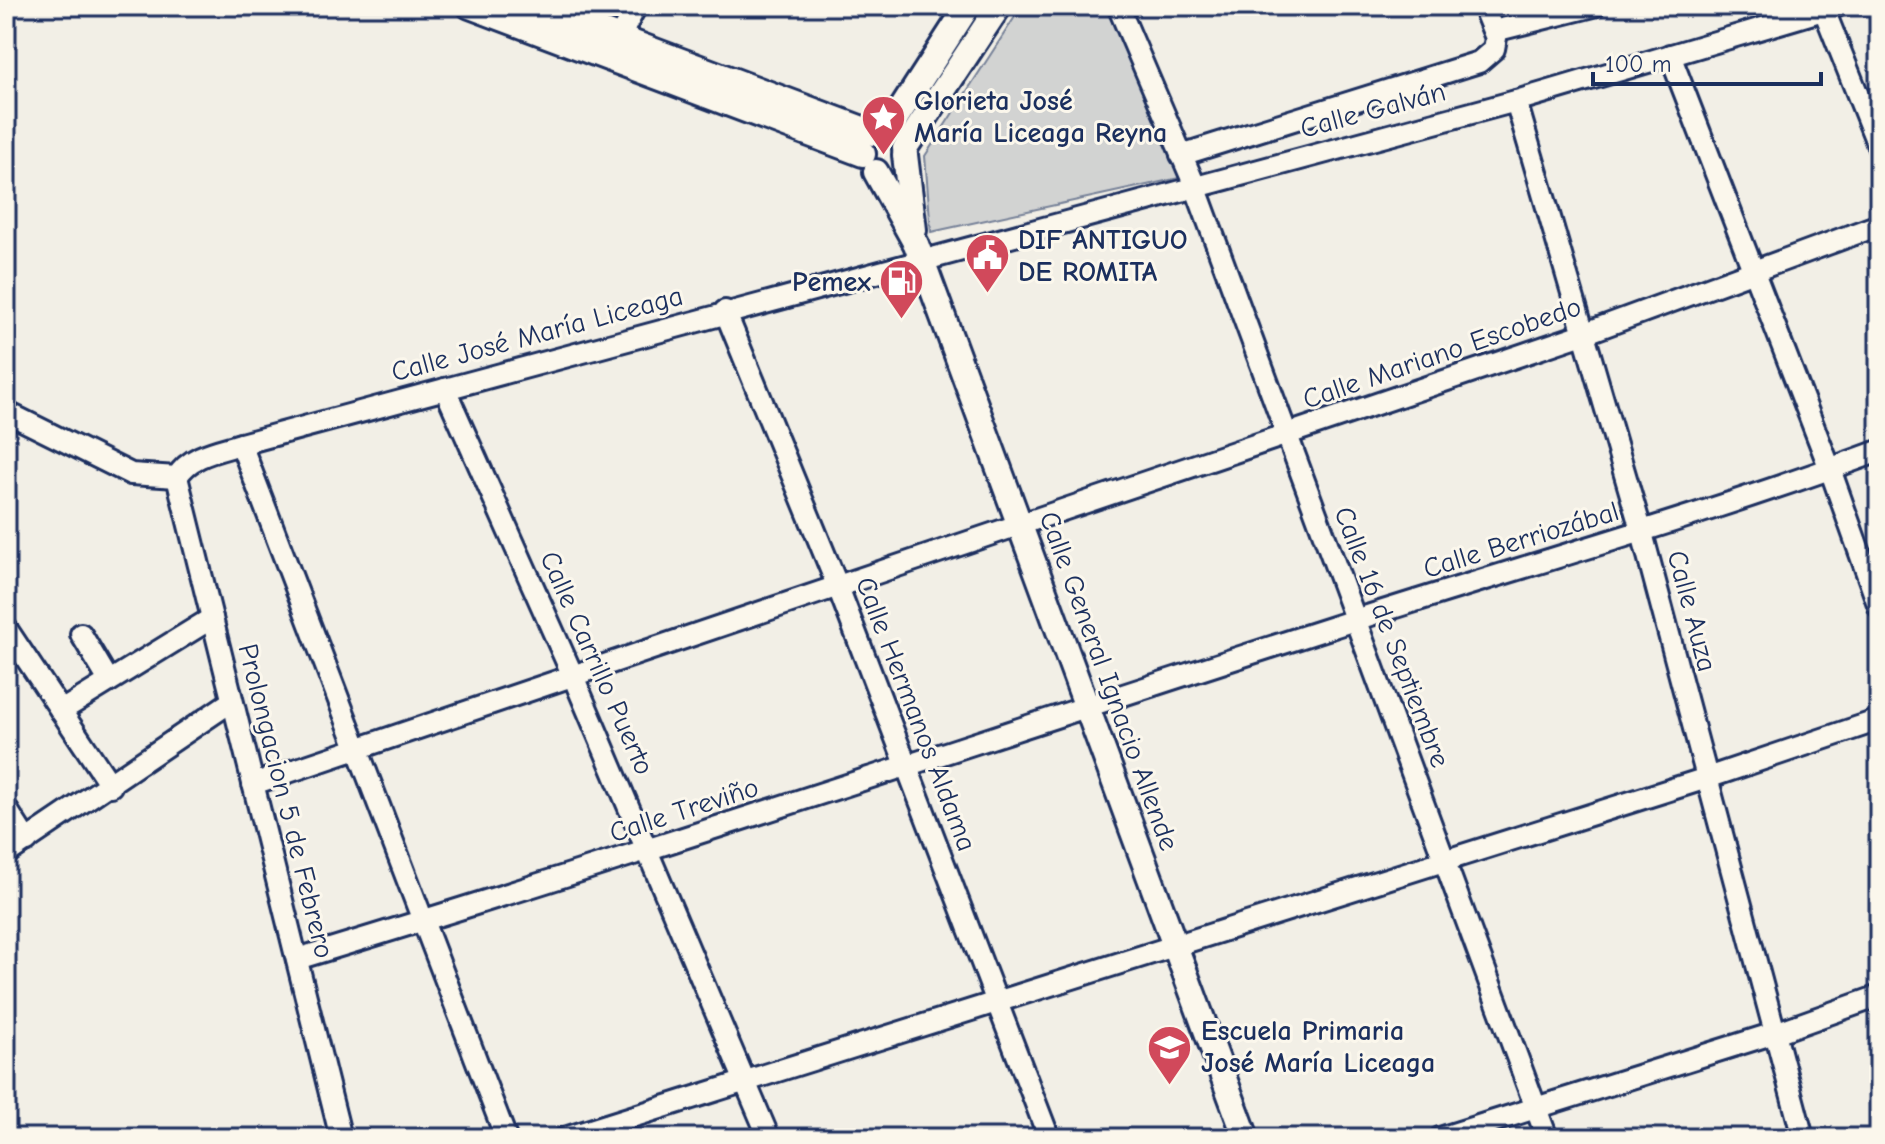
<svg xmlns="http://www.w3.org/2000/svg" width="1885" height="1144" font-family="'Comic Neue',sans-serif">
  <style>
    .green { fill: #d2d3d2; stroke: #768198; stroke-width: 2 }
    .lines { fill: none; stroke-linecap: round; stroke-linejoin: round }
    .minor-casing { stroke: #1b2f5e; stroke-width: 26 }
    .major-casing { stroke: #1b2f5e; stroke-width: 30 }
    .minor { stroke: #fbf7ec; stroke-width: 20 }
    .major { stroke: #fbf7ec; stroke-width: 24 }
    .labels { text-anchor: middle; dominant-baseline: central; stroke-width: 6; stroke-linejoin: round; paint-order: stroke }
    .poi-label { font-size: 28px; font-weight: bold; fill: #1b2f5e; stroke: #fbf7ec; text-anchor: start }
    .street-label { font-size: 28px; fill: #1b2f5e; stroke: #fbf7ec }
  </style>
  <rect width="100%" height="100%" fill="#f2efe6"/>
  <filter id="ink" filterUnits="userSpaceOnUse"><feTurbulence type="fractalNoise" baseFrequency=".0125" numOctaves="2"/><feDisplacementMap in="SourceGraphic" scale="16" xChannelSelector="R" yChannelSelector="G"/><feConvolveMatrix kernelMatrix="1 2 1 2 8 2 1 2 1" color-interpolation-filters="sRGB"/></filter>
  <g filter="url(#ink)">
    <polygon class="green" points="1022,6 1110,6 1179,178 931,232 925,156"/>
    <g class="lines">
      <defs>
        <g id="minor">
          <polyline points="1118,6 1195,186 1547,1138"/>
          <polyline points="1824,10 1879,148"/>
          <polyline points="1494,31 1594,6"/>
          <polyline points="614,48 636,6"/>
          <polyline points="1670,55 1830,469 1879,607"/>
          <polyline points="1516,101 1642,533 1803,1138"/>
          <polyline points="1181,155 1479,62 1494,49 1496,38 1483,6"/>
          <polyline points="725,311 838,587 1049,1138"/>
          <polyline points="445,389 573,676 769,1138"/>
          <polyline points="6,412 131,474 177,477"/>
          <polyline points="241,444 506,1138"/>
          <path d="M177,477c13,-22 41,-26 64,-33l1275,-343 321,-95"/>
          <polyline points="177,477 341,1138"/>
          <polyline points="6,628 111,786"/>
          <polyline points="81,634 109,681"/>
          <polyline points="61,711 212,618"/>
          <polyline points="253,784 1583,334 1879,225"/>
          <polyline points="6,808 27,841"/>
          <polyline points="6,854 232,701"/>
          <path d="M297,959c354,-107 705,-226 1058,-339 175,-56 351,-105 524,-169"/>
          <polyline points="565,1138 1707,778 1879,720"/>
          <polyline points="1440,1138 1778,1032 1879,996"/>
        </g>
        <g id="major">
          <polyline points="470,6 863,154"/>
          <polyline points="535,6 873,133"/>
          <polyline points="888,130 968,6"/>
          <polyline points="905,148 999,6"/>
          <polyline points="905,155 914,230"/>
          <polyline points="876,172 916,244 1246,1138"/>
        </g>
      </defs>
      <use href="#minor" class="minor-casing"/>
      <use href="#major" class="major-casing"/>
      <use href="#minor" class="minor"/>
      <use href="#major" class="major"/>
    </g>
  </g>
  <defs>
    <symbol id="sight-pin" viewBox="-11 -11 22 30"><path d="M0 17L-7.5 6A9.5 9.5 0 1 1 7.5 6Z" fill="#d1495b" stroke="#fbf7ec"/><path d="M0-6L1.8-2.2L6-1.7L2.9 1.2L3.7 5.4L0 3.3L-3.7 5.4L-2.9 1.2L-6-1.7L-1.8-2.2Z" fill="#fff"/></symbol>
    <symbol id="civic-pin" viewBox="-11 -11 22 30"><path d="M0 17L-7.5 6A9.5 9.5 0 1 1 7.5 6Z" fill="#d1495b" stroke="#fbf7ec"/><path d="M-.6-6.5H3V-4.5H.6V-3L4-1V1h2V6H-6V1h2V-1L-.6-3ZM-1.2 2.5V6h2.4V2.5Z" fill="#fff"/></symbol>
    <symbol id="fuel-pin" viewBox="-11 -11 22 30"><path d="M0 17L-7.5 6A9.5 9.5 0 1 1 7.5 6Z" fill="#d1495b" stroke="#fbf7ec"/><path d="M-5.5-6h7V0h2V4h1.3V-2.5L3-4.5l.8-.8L6-3V5H2.5V1h-1V6h-7ZM-4.2-4.7v3.2H.2V-4.7Z" fill="#fff"/></symbol>
    <symbol id="school-pin" viewBox="-11 -11 22 30"><path d="M0 17L-7.5 6A9.5 9.5 0 1 1 7.5 6Z" fill="#d1495b" stroke="#fbf7ec"/><path d="M0-5L7-2L0 1L-7-2ZM-4 1L0 2.5L4 1V4Q0 6-4 4Z" fill="#fff"/></symbol>
  </defs>
  <g fill-rule="evenodd">
    <use href="#sight-pin" x="858" y="92" width="51" height="69"/>
    <use href="#civic-pin" x="962" y="230" width="51" height="69"/>
    <use href="#fuel-pin" x="876" y="256" width="51" height="69"/>
    <use href="#school-pin" x="1144" y="1022" width="51" height="69"/>
  </g>
  <g class="labels">
    <g class="poi-label">
      <text x="914" y="101">Glorieta José<tspan x="914" dy="32">María Liceaga Reyna</tspan></text>
      <text x="1018" y="240">DIF ANTIGUO<tspan x="1018" dy="32">DE ROMITA</tspan></text>
      <text x="871" y="282" text-anchor="end">Pemex</text>
      <text x="1201" y="1031">Escuela Primaria<tspan x="1201" dy="32">José María Liceaga</tspan></text>
    </g>
    <g class="street-label">
      <text transform="translate(1373 110) rotate(-15)">Calle Galván</text>
      <text transform="translate(537 334) rotate(-15)">Calle José María Liceaga</text>
      <text transform="translate(1442 353) rotate(-19)">Calle Mariano Escobedo</text>
      <text transform="translate(1521 540) rotate(-17)">Calle Berriozábal</text>
      <text transform="translate(1692 611) rotate(75)">Calle Auza</text>
      <text transform="translate(1392 637) rotate(69)">Calle 16 de Septiembre</text>
      <text transform="translate(597 663) rotate(66)">Calle Carrillo Puerto</text>
      <text transform="translate(1109 681) rotate(70)">Calle General Ignacio Allende</text>
      <text transform="translate(916 714) rotate(69)">Calle Hermanos Aldama</text>
      <text transform="translate(286 801) rotate(76)">Prolongacion 5 de Febrero</text>
      <text transform="translate(684 810) rotate(-18)">Calle Treviño</text>
    </g>
  </g>
  <rect width="1885" height="1144" fill="none" stroke="#fbf7ec" stroke-width="32"/>
  <rect x="16" y="16" width="1853" height="1112" fill="none" stroke="#1b2f5e" stroke-width="3" filter="url(#ink)"/>
  <path d="M1593 72v12h228v-12" fill="none" stroke="#1b2f5e" stroke-width="4"/>
  <text x="1605" y="72" font-size="24" fill="#1b2f5e" stroke="#fbf7ec" stroke-width="6" paint-order="stroke">100 m</text>
</svg>
